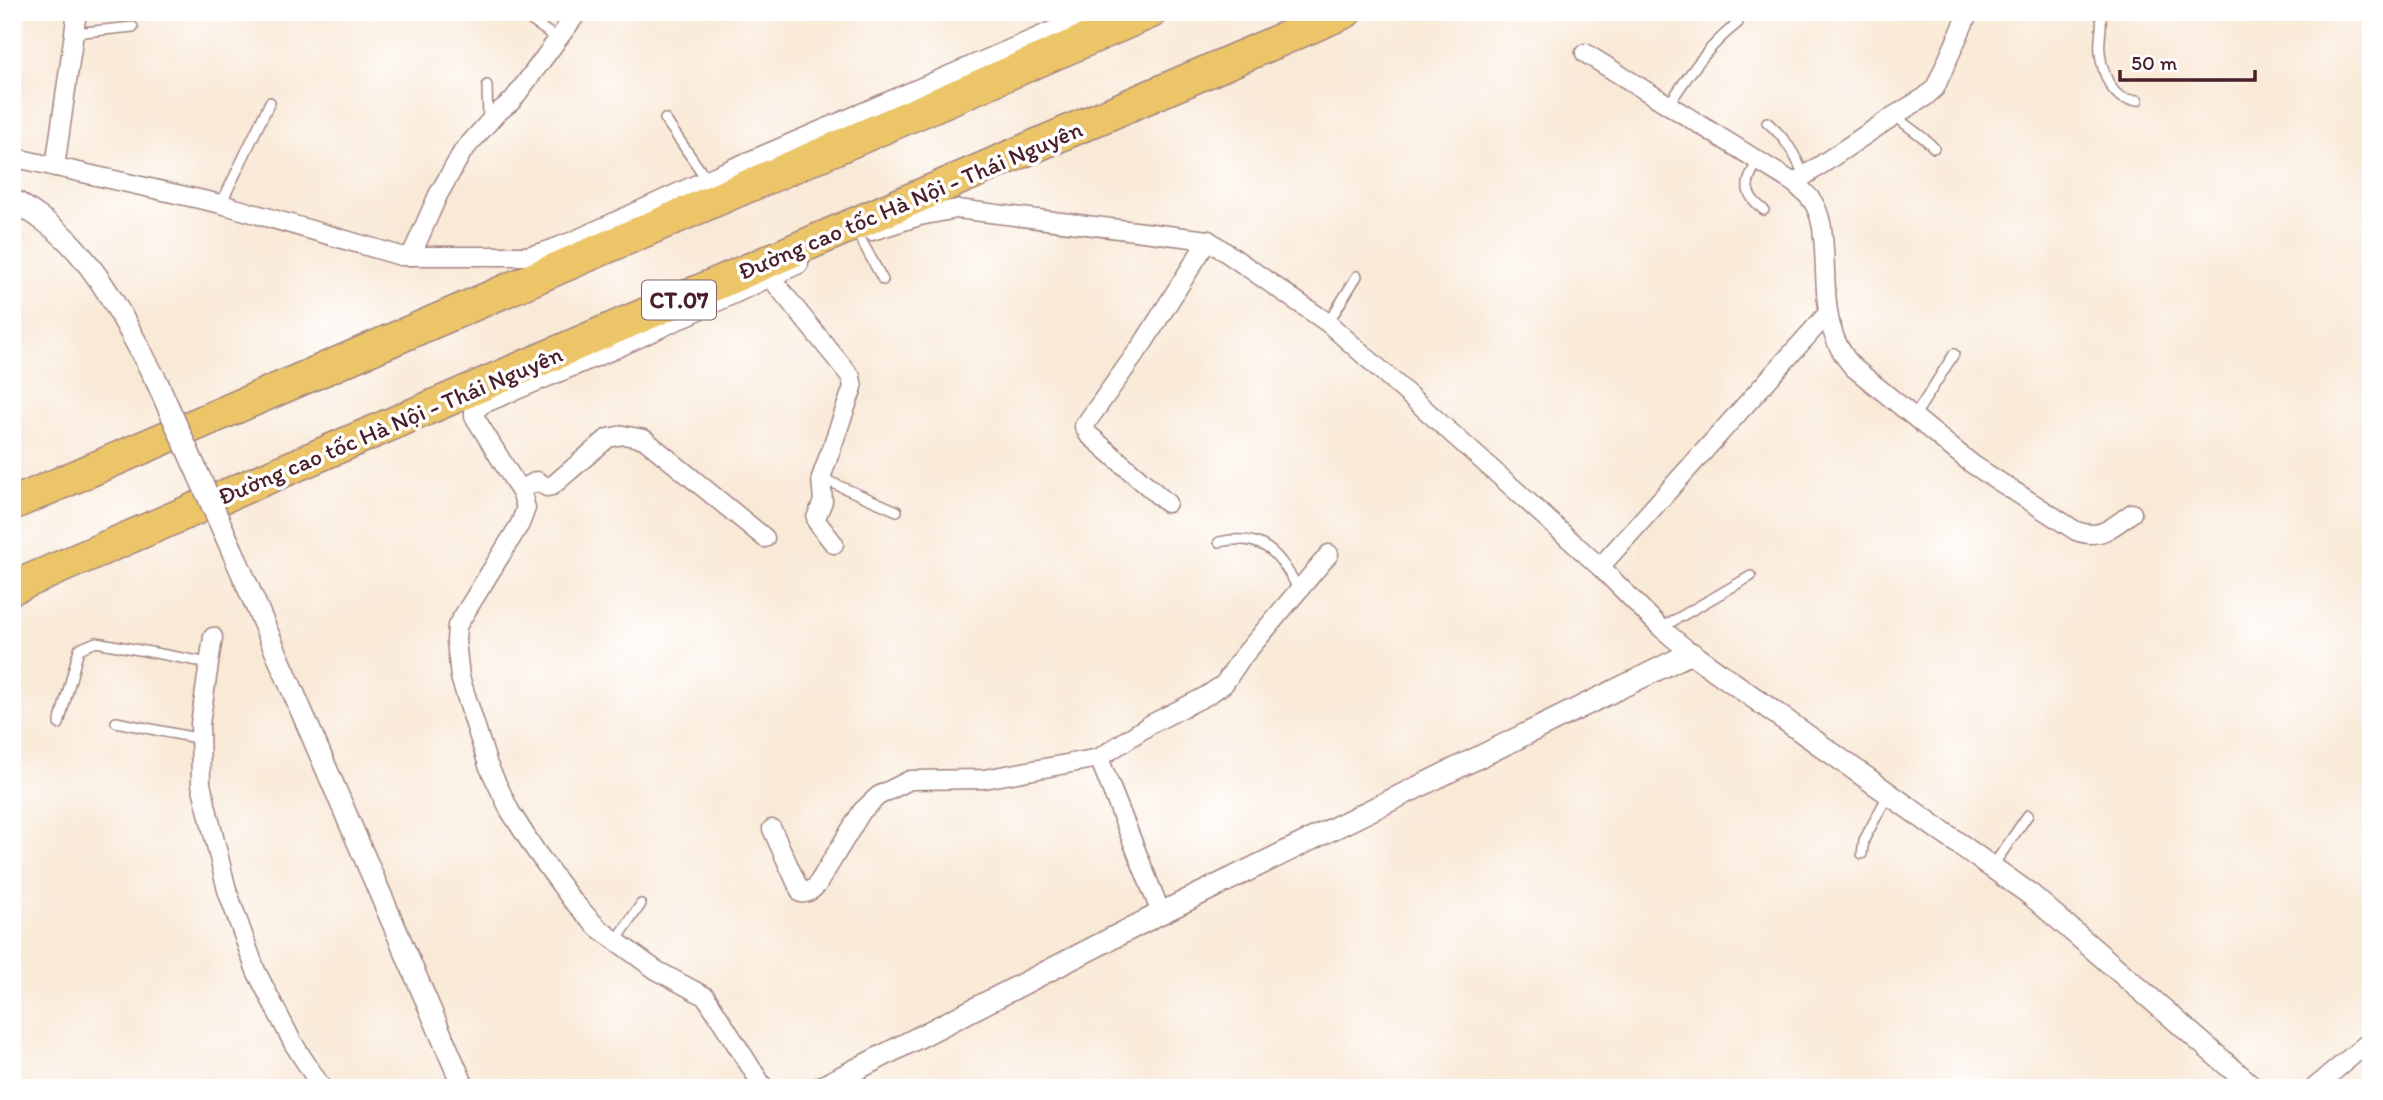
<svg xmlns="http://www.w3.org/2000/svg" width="2383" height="1100" font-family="Itim,sans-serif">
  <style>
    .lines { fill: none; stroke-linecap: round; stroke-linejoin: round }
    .service-casing { stroke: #a28481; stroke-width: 12 }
    .minor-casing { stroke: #a28481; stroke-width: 21 }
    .tertiary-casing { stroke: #a28481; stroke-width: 24 }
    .motorway-casing { stroke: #a28481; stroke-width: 35 }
    .service { stroke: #fff; stroke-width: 9 }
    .minor { stroke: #fff; stroke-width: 18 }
    .tertiary { stroke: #fff; stroke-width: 21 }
    .motorway { stroke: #ecc569; stroke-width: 32 }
    .tertiary-bridge-casing { stroke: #a28481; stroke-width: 24; stroke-linecap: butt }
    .tertiary-bridge { stroke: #fff; stroke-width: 21 }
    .labels { text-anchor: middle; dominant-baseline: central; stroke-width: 7; stroke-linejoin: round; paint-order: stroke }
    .shield { fill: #fff; stroke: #80626b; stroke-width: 2 }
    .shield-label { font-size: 23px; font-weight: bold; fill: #4a1f2b }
    .street-label { font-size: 24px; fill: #4a1f2b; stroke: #fff }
  </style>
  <rect width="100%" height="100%" fill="#fff"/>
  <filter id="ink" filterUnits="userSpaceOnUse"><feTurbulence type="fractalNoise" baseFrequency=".0143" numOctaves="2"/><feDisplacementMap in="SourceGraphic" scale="14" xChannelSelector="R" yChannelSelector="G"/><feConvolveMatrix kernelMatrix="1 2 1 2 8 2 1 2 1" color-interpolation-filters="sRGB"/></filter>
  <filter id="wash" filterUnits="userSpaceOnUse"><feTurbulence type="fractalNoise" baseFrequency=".00686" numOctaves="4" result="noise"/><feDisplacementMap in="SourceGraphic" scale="28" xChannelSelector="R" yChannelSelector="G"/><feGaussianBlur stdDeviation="1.57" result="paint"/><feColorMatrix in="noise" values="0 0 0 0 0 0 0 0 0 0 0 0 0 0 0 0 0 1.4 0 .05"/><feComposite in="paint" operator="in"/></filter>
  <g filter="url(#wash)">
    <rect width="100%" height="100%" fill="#f9e9d7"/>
  </g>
  <g filter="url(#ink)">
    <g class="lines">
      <defs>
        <g id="service">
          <polyline points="519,12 558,39"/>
          <path d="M2100,12c4,13 -2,27 0,40 1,13 7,33 17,42 6,6 14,6 21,6"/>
          <polyline points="74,33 133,27"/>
          <polyline points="487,85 488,122"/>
          <path d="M1669,104c21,-31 39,-58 69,-81"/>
          <path d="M1895,115c12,13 27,19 39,33"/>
          <polyline points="665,119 707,180"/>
          <path d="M1767,122c18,16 28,31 37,54"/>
          <path d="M1758,160c-12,23 -17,32 6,50"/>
          <polyline points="221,204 270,102"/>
          <polyline points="859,236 883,280"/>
          <polyline points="1328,323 1357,276"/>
          <polyline points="1914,417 1954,354"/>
          <polyline points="821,478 897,511"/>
          <path d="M1219,542c45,-10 60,12 80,48"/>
          <polyline points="1661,628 1751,576"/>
          <polyline points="116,722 201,739"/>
          <polyline points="59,724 79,649 96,642 209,663"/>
          <polyline points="1862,854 1864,840 1888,795"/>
          <polyline points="1992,867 2028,815"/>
          <polyline points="616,941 641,904"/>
        </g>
        <g id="minor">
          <path d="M1585,53l209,130c6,6 15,12 19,19 9,15 10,31 11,48 3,44 -2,84 30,118l118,96 104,67c25,9 36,-4 56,-18"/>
          <polyline points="12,157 221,204 401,256 526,256 544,252 573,241 719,174 1096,12"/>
          <polyline points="55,167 77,12"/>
          <polyline points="1794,183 1895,115 1925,97 1935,88 1969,12"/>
          <polyline points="872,231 920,216 957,209 1208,240 1328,323 1513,488 1600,567 1661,628 1691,653"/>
          <polyline points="411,256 438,195 463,151 496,114 512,101 578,12"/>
          <polyline points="771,278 851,377 853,387 821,478 823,501 816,518 817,522 834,544"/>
          <polyline points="520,490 537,481 547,487 552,486 608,438 623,435 644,439 765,538"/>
          <polyline points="1167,503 1088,434 1084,426 1144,342 1208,240"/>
          <polyline points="1600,567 1828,313"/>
          <polyline points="213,637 200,724 201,784 227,890 256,971 293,1043 322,1088"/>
          <polyline points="1099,758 1161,913"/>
          <path d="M772,829l29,64c7,1 12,-4 16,-8l45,-74 16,-15 32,-16 74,-1 115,-21 52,-34 55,-28 18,-12 16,-24 89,-106"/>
          <polyline points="764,1088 706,997 656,970 598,928 571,899 535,850 510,811 488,765 460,677 456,641 457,626 520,524 526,508 522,494 474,416 474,411 483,404 613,350 799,264"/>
          <polyline points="2314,1088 2371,1040"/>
        </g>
        <g id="tertiary">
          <path d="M12,199c20,13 40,26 56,42 39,40 63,93 89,141"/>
          <polyline points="232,550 464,1088"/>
          <polyline points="820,1088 1161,913 1691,653 2031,895 2254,1088"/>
        </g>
        <g id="motorway">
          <polyline points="12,504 1151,12"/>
          <polyline points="12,588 1345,12"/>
        </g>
      </defs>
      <use href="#service" class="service-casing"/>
      <use href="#minor" class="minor-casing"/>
      <use href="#tertiary" class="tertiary-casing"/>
      <use href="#motorway" class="motorway-casing"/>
      <use href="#service" class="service"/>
      <use href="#minor" class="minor"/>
      <use href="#tertiary" class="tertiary"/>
      <use href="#motorway" class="motorway"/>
      <defs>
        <polyline id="tertiary-bridge" points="157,382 232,550"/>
      </defs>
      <use href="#tertiary-bridge" class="tertiary-bridge-casing"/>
      <use href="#tertiary-bridge" class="tertiary-bridge"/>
    </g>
  </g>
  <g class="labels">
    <rect class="shield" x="642" y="280.5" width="74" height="39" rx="5"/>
    <g class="shield-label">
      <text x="679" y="300">CT.07</text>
    </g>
    <g class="street-label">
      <text transform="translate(910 200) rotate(-23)">Đường cao tốc Hà Nội - Thái Nguyên</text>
      <text transform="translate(390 425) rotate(-23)">Đường cao tốc Hà Nội - Thái Nguyên</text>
    </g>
  </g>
  <rect width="2383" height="1100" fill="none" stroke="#fff" stroke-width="42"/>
  <path d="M2120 70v10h135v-10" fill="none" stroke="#4a1f2b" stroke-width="3.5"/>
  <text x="2131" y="70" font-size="21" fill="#4a1f2b" stroke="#ffffff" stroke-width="5" paint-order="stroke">50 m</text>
</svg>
